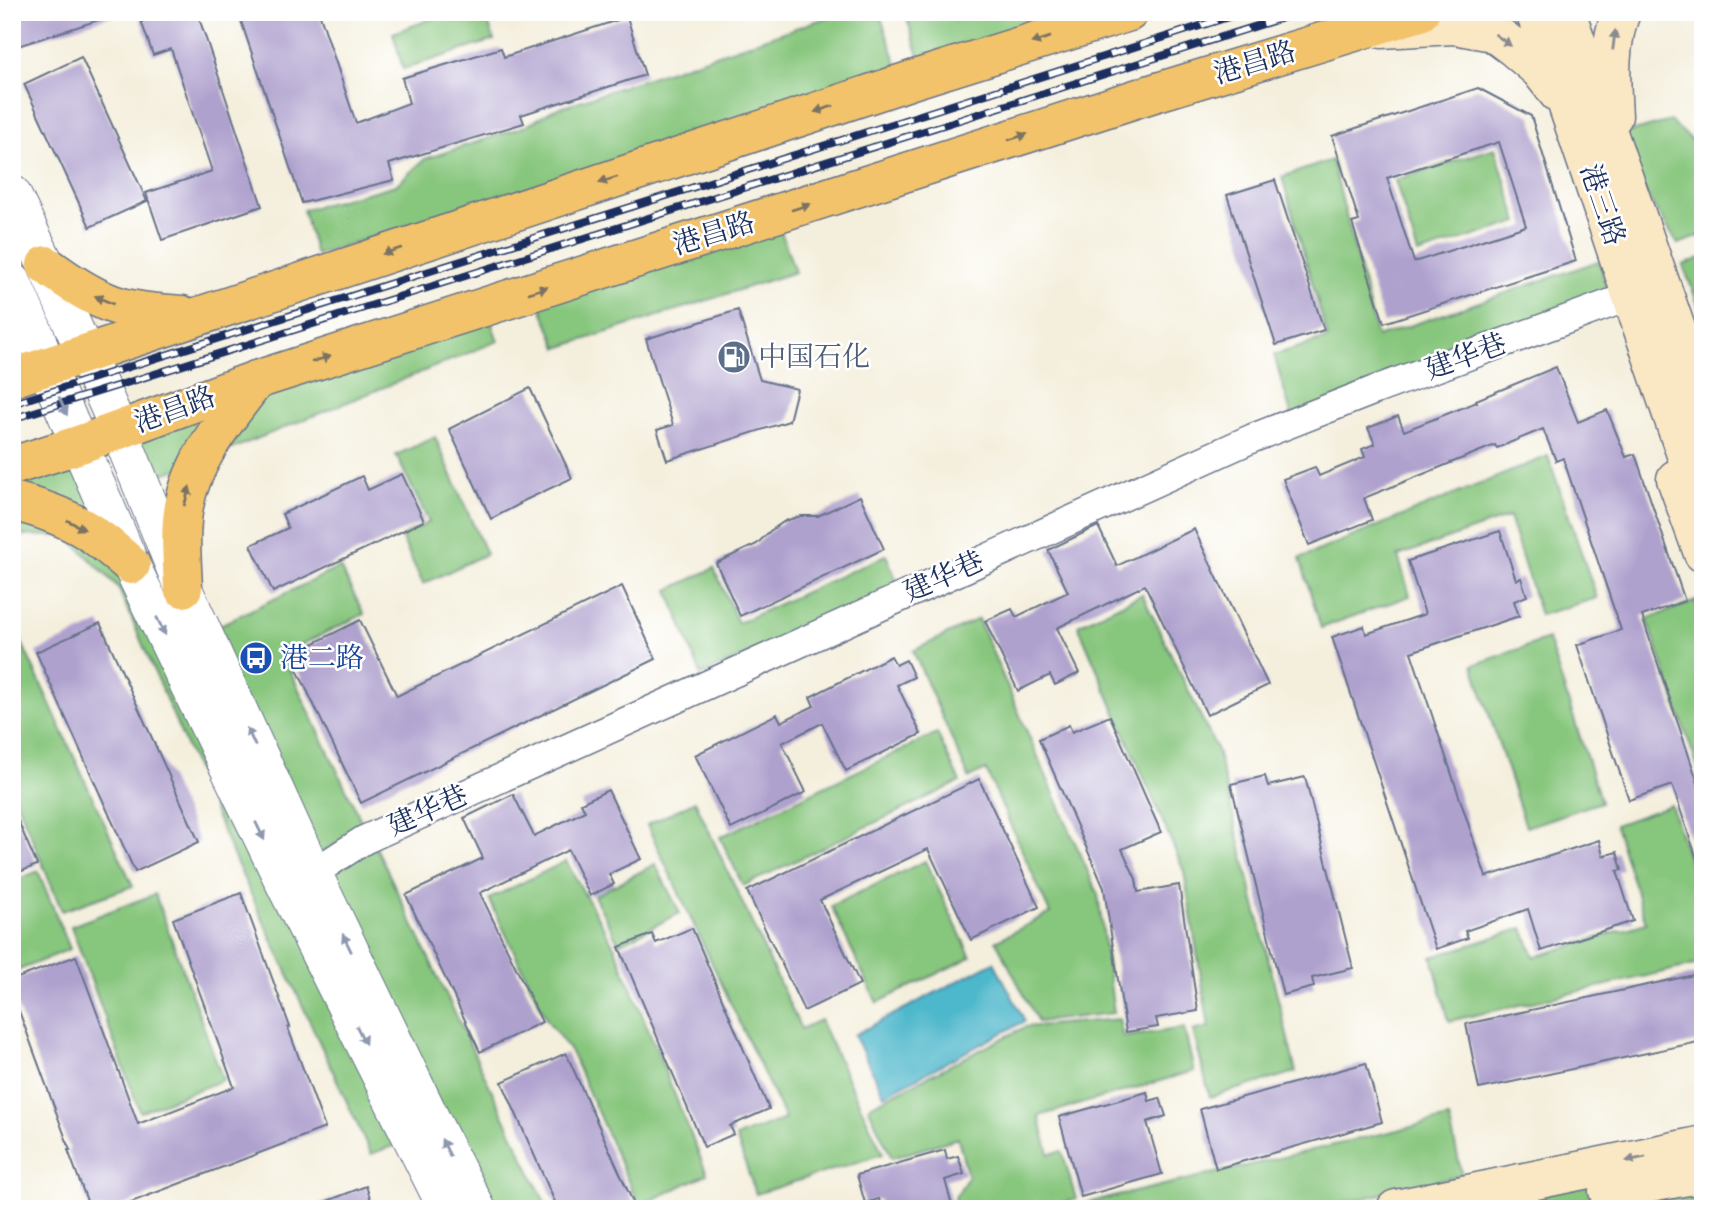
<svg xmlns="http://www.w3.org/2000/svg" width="1715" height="1221" font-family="'Libre Bodoni','Noto Serif SC',serif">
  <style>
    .green { fill: #87c67d; stroke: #517a6e; stroke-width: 2 }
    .water { fill: #4eb7cb; stroke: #347394; stroke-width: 2 }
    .building { fill: #afa1ce; fill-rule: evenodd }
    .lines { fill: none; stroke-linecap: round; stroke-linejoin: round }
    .minor-casing { stroke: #67728a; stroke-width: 31 }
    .tertiary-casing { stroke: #67728a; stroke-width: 39 }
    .secondary-casing { stroke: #67728a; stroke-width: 41 }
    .primary-casing { stroke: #67728a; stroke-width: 41 }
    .minor { stroke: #fff; stroke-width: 28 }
    .tertiary { stroke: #fff; stroke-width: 37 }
    .secondary { stroke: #fae7c3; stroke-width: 38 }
    .primary { stroke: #f2c36a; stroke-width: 38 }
    .rail-casing { stroke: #1b2f5e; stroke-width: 8 }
    .rail { stroke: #fff; stroke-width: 5; stroke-dasharray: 16; stroke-linecap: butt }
    .oneway { fill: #7c7263 }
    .oneway2 { fill: #8a8b90 }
    .oneway3 { fill: #8d97ae }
    .labels { text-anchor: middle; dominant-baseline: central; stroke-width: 5; stroke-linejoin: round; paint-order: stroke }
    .street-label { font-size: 28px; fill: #1b2f5e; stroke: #fff }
    .service-label { font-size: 28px; fill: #4e5e75; stroke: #fff; text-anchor: start }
    .transit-label { font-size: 28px; fill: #164399; stroke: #fff; text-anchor: start }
  </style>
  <rect width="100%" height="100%" fill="#fff"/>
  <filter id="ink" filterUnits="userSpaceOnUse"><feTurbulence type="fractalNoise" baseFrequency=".0143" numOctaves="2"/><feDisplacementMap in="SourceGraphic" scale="14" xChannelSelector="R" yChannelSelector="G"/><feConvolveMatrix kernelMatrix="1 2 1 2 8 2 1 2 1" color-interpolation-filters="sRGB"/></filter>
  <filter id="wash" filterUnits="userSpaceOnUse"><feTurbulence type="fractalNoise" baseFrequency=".00686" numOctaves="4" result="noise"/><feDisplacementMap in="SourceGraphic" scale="28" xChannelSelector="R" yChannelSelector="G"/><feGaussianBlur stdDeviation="1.57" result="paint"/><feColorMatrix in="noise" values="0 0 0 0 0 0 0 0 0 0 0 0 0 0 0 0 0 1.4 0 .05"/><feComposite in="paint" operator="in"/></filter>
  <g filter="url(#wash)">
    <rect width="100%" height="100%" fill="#f4efdd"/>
    <g class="green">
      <polygon points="438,12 485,12 494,40 403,69 393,33 439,16"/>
      <polygon points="843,12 879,12 900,73 316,255 303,210 396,185 425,159 526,126 553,110"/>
      <polygon points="905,12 1095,12 922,66"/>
      <polygon points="1670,121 1695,143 1703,142 1703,235 1678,244 1621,155 1620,135"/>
      <polygon points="1495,148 1518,222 1418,254 1395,180"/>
      <polygon points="1332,160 1377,337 1599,261 1610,299 1292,417 1274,355 1328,338 1282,177"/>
      <polygon points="777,220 795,272 558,348 537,298"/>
      <polygon points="1703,257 1703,317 1683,265"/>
      <polygon points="487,311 498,341 197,463 128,485 113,439"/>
      <polygon points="435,437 486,554 423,584 401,537 429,522 396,455"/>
      <polygon points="94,441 407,1141 371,1154 233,855 118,587 67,536 12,535 12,465"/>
      <polygon points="1548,456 1597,598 1540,615 1509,517 1398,556 1410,596 1321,628 1300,558"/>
      <polygon points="886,555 900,588 701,675 668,590 714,568 738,623"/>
      <polygon points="340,567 364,614 282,654 365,829 294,866 191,639"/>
      <polygon points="1142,594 1217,750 1296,1072 1210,1097 1193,1031 1209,1027 1184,871 1078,625"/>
      <polygon points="1696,601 1703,621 1703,776 1701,777 1647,619"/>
      <polygon points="978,619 1098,895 1114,1013 1038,1022 996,941 1050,913 986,770 969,778 913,651"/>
      <polygon points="12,621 133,886 62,911 12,790"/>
      <polygon points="1548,639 1601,802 1526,827 1473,665"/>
      <polygon points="937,733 960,782 743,886 720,837"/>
      <polygon points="695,801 801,1029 820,1020 883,1154 756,1194 736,1137 785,1119 647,825"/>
      <polygon points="1671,805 1703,904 1703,963 1449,1021 1432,957 1523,928 1534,957 1646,923 1615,825"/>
      <polygon points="376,847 548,1209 450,1209 300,888"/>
      <polygon points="566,861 615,948 707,1174 639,1206 571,1052 547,1020 489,899"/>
      <polygon points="925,861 971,957 877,1003 831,906"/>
      <polygon points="655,864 680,913 619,944 594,896"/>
      <polygon points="38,871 70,949 12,973 12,882"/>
      <polygon points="155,894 223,1080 140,1112 71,926"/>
      <polygon points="1119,1019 1123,1037 1184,1028 1194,1071 1039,1116 1049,1154 1062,1151 1076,1199 1040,1209 957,1209 954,1199 968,1177 958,1138 892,1158 868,1107 1025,1027"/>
      <polygon points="1449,1118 1462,1175 1319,1209 1062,1209"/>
      <polygon points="1703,1146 1703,1209 1380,1209"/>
    </g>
    <polygon class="water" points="994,962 1025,1021 884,1095 854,1035"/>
    <g id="blocks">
      <g class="building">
        <polygon points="21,12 111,12 111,16 12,48 12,15"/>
        <polygon points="138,12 197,12 262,206 162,240 146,193 212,171 171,49 153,55"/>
        <polygon points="238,12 319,12 356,123 409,103 402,78 501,48 504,57 627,17 645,75 521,115 524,123 389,164 394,180 302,203"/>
        <polygon points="81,57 147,201 90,227 24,84"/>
        <path d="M1478,88l53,28 45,145 -192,62 -32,-100 7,-2 -27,-85zM1499,142l27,84 -112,36 -27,-84z"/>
        <polygon points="1275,180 1324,330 1276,345 1227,195"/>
        <polygon points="738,310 760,380 797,389 789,421 667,460 657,430 673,425 646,339"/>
        <polygon points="1556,367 1578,422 1607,410 1626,457 1635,454 1685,601 1642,616 1703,798 1703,865 1699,865 1672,785 1629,800 1577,645 1621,630 1563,458 1556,461 1543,429 1497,448 1495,445 1364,498 1372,520 1309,545 1283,479 1315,467 1319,476 1365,457 1362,449 1375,444 1368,428 1398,416 1404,431 1477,402 1476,400"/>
        <polygon points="530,388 572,478 519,503 520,504 491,519 449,429"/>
        <polygon points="402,474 424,521 273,592 251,545 288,528 282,514 362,476 368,490"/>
        <polygon points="860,496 884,549 740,616 716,563 757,544 770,531 785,521 801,516 818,516"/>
        <polygon points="1098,526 1117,566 1194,529 1268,685 1207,715 1145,585 1057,628 1079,673 1055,685 1050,675 1018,691 985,621 1012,609 1016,617 1068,592 1048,550"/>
        <polygon points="1500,531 1516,580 1521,578 1527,596 1514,601 1519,616 1411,652 1486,877 1599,840 1603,856 1617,852 1622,870 1617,871 1633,921 1541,951 1528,909 1465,931 1468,938 1436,949 1332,637 1364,626 1366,634 1425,614 1408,561"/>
        <polygon points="622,586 656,659 361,803 290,655 360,620 397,696"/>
        <polygon points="100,623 199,842 135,872 36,652"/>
        <polygon points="891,656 896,665 906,660 914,677 897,685 921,734 846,771 822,723 782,743 806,792 731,829 695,755 777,714 781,722 814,706 810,697"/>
        <polygon points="1110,716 1161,832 1122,849 1136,879 1138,892 1179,885 1198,1011 1156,1018 1158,1027 1126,1032 1104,888 1039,739 1069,725 1072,732"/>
        <polygon points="1265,776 1268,786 1305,777 1353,968 1312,978 1314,987 1283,995 1231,784"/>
        <polygon points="979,779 1039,907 971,940 928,849 820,900 860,984 804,1011 747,891"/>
        <polygon points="608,790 641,859 609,874 614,884 590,896 568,850 480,893 542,1022 480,1052 406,895 483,858 464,818 513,794 534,836 585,811 581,803"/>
        <polygon points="12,807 37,865 12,875"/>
        <polygon points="241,893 290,1027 288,1028 325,1128 113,1209 90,1209 68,1150 70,1150 12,992 12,980 76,956 138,1124 234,1087 173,919"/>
        <polygon points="692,928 769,1109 730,1126 734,1134 704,1147 619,947 652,934 656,943"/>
        <polygon points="1703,973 1703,1041 1479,1089 1466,1024"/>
        <polygon points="566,1053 636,1209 558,1209 502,1082"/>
        <polygon points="1366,1063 1382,1122 1216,1169 1200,1109"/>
        <polygon points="1147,1092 1149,1101 1160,1098 1166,1116 1147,1122 1162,1174 1081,1197 1059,1117"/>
        <polygon points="945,1150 947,1159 958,1156 964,1174 945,1180 953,1209 882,1209 879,1199 865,1203 857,1175"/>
        <polygon points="366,1186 374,1209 312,1209 312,1207"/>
      </g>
    </g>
  </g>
  <g filter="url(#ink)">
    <use href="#blocks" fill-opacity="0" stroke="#67728a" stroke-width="2"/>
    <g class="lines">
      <defs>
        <polyline id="minor" points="295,883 313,873 364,840 1253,438 1375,390 1617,301"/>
        <g id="tertiary">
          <polyline points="12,194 46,265 119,430 183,588 313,873 435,1127 477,1209"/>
          <polyline points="12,281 37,338 46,367 131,565 286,887 447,1209"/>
        </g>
        <g id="secondary">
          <path d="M1535,12c58,163 109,328 168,490"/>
          <polyline points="1566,12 1703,406"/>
          <polyline points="1381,29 1454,25 1493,32 1513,47 1540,70 1558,93"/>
          <path d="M1613,116c-2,-35 -5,-70 8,-104"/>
          <polyline points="1676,479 1703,553"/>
          <polyline points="1608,1191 1703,1173"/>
          <polyline points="1396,1209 1703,1145"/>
        </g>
        <g id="primary">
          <path d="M46,265c20,15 42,30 66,39 22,8 47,9 70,11"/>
          <polyline points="12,378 915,79 1129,12"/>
          <polyline points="12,466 81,444 256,380 1154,93 1420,12"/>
          <path d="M12,501c24,6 48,14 69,26 18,10 34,24 50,38"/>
          <path d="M183,588c-1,-27 -4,-55 1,-82 9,-48 43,-88 72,-126"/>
        </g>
      </defs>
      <use href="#minor" class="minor-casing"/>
      <use href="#tertiary" class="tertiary-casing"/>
      <use href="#secondary" class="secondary-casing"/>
      <use href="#primary" class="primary-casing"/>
      <use href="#minor" class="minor"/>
      <use href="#tertiary" class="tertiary"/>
      <use href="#secondary" class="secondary"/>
      <use href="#primary" class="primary"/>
      <defs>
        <g id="rail">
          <polyline points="12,404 1244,12"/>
          <polyline points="12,419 1301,12"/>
        </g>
      </defs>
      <use href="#rail" class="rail-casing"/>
      <use href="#rail" class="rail"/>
    </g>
    <defs><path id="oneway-solid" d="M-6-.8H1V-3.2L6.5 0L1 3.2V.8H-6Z" transform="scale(1.75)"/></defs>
    <g class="oneway">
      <use href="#oneway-solid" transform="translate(1041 40) rotate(163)"/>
      <use href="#oneway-solid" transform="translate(824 109) rotate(162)"/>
      <use href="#oneway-solid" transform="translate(1018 137) rotate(-18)"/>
      <use href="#oneway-solid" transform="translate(608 180) rotate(162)"/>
      <use href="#oneway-solid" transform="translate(801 207) rotate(-18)"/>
      <use href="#oneway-solid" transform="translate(392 251) rotate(162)"/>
      <use href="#oneway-solid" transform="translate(538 290) rotate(-18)"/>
      <use href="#oneway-solid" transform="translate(104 300) rotate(-156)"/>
      <use href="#oneway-solid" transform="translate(321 359) rotate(-18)"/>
      <use href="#oneway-solid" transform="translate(187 496) rotate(-74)"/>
      <use href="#oneway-solid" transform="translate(76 525) rotate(28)"/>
    </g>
    <g class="oneway2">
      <use href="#oneway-solid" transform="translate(1503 40) rotate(36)"/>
      <use href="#oneway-solid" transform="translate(1614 40) rotate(-83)"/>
      <use href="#oneway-solid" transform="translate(1636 1159) rotate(168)"/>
    </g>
    <g class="oneway3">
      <use href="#oneway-solid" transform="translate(63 406) rotate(66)"/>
      <use href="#oneway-solid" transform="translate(161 626) rotate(64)"/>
      <use href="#oneway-solid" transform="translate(251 737) rotate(-115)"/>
      <use href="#oneway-solid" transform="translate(260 831) rotate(64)"/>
      <use href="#oneway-solid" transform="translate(347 943) rotate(-116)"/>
      <use href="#oneway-solid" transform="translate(361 1035) rotate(63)"/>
      <use href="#oneway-solid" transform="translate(446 1148) rotate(-117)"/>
    </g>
  </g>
  <defs>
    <symbol id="fuel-disc" viewBox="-11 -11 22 22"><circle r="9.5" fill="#5c6f8a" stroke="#fff"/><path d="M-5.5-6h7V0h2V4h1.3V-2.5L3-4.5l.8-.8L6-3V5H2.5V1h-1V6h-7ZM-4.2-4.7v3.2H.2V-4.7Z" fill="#fff"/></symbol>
    <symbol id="bus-disc" viewBox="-11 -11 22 22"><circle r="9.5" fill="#1a4fb4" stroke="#fff"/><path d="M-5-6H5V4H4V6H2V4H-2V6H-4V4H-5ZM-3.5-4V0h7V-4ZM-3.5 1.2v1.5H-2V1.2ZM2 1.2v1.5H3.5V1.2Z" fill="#fff"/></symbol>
  </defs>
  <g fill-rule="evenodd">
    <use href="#fuel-disc" x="715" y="338" width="38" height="38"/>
    <use href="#bus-disc" x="237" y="639" width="38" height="38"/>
  </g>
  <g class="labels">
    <g class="street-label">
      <text transform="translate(1255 63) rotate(-17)">港昌路</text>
      <text transform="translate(1602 205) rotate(71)">港三路</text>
      <text transform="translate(714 234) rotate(-17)">港昌路</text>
      <text transform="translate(1466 357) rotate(-20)">建华巷</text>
      <text transform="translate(175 410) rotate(-20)">港昌路</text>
      <text transform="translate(944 577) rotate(-24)">建华巷</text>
      <text transform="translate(428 811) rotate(-24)">建华巷</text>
    </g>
    <g class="service-label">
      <text x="758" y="357">中国石化</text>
    </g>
    <g class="transit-label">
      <text x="280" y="658">港二路</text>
    </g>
  </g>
  <rect width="1715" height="1221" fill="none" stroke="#fff" stroke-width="42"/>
</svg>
